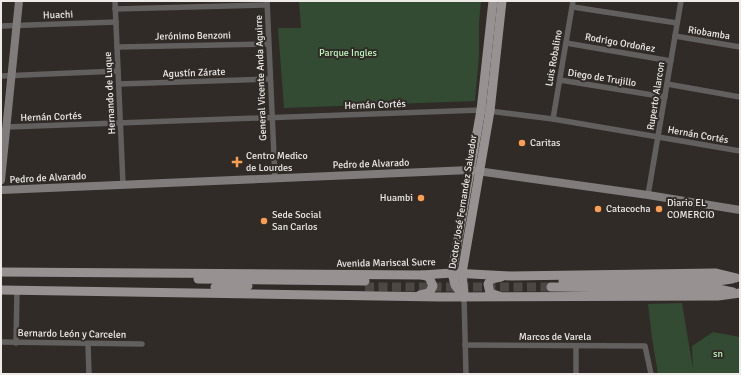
<svg xmlns="http://www.w3.org/2000/svg" width="741" height="375" font-family="Signika,sans-serif">
  <style>
    .green { fill: #324b32 }
    .lines { fill: none; stroke-linecap: round; stroke-linejoin: round }
    .primary-tunnel { stroke: #4c4844; stroke-width: 9; stroke-dasharray: 9 4.5; stroke-linecap: butt }
    .minor { stroke: #625f5f; stroke-width: 5.5 }
    .secondary { stroke: #817c7c; stroke-width: 8 }
    .primary { stroke: #989192; stroke-width: 9 }
    .poi-dot { fill: #fb9e50; stroke: #302b27; stroke-width: 1.5 }
    .labels { text-anchor: middle; dominant-baseline: central; stroke-width: 4; stroke-linejoin: round; paint-order: stroke }
    .street-label { font-size: 10px; fill: #edeae7; stroke: #302b27 }
    .park-label { font-size: 10px; fill: #bcf5bb; stroke: #302b27 }
    .poi-label { font-size: 10px; fill: #edeae7; stroke: #302b27; text-anchor: start }
  </style>
  <rect width="100%" height="100%" fill="#302b27"/>
  <g class="green">
    <polygon points="299,1 481,1 479,23 479,56 475,101 284,108 278,28 301,28"/>
    <polygon points="682,303 693,369 692,346 713,332 740,337 740,374 658,374 652,338 648,304"/>
  </g>
  <g class="lines">
    <polyline class="primary-tunnel" points="365,287 551,287"/>
    <g class="minor">
      <polyline points="115,1 123,184"/>
      <polyline points="267,1 275,178"/>
      <polyline points="573,7 677,23"/>
      <polyline points="115,9 267,5"/>
      <polyline points="1,26 116,22"/>
      <polyline points="675,36 740,47"/>
      <polyline points="566,43 671,61"/>
      <polyline points="117,47 268,44"/>
      <polyline points="1,76 118,71"/>
      <polyline points="560,80 665,97"/>
      <polyline points="119,84 270,79"/>
      <polyline points="667,84 740,97"/>
      <polyline points="553,119 573,1"/>
      <polyline points="7,127 481,110 553,119 740,151"/>
      <polyline points="648,195 681,1"/>
      <polyline points="464,297 466,374"/>
      <polyline points="1,342 142,344"/>
      <polyline points="16,343 17,290"/>
      <polyline points="88,344 89,374"/>
      <polyline points="465,345 645,346 651,374"/>
      <polyline points="576,374 576,346"/>
    </g>
    <g class="secondary">
      <polyline points="1,180 19,1"/>
      <polyline points="1,190 470,170 648,195 740,210"/>
    </g>
    <g class="primary">
      <polyline points="1,272 422,275 452,273 511,276 715,273 736,278"/>
      <polyline points="198,279 365,281"/>
      <polyline points="563,281 718,281 732,279"/>
      <polyline points="215,287 248,286"/>
      <polyline points="551,287 718,289 733,292"/>
      <polyline points="1,290 441,297 718,296 740,293"/>
      <polyline points="464,294 462,273 490,111 502,1"/>
      <polyline points="420,295 429,293 433,286 429,277 422,275"/>
      <polyline points="499,296 490,293 488,284 491,279 501,277"/>
      <polyline points="464,297 455,285 452,273 481,110 493,1"/>
    </g>
  </g>
  <g class="poi-dot">
    <circle cx="522" cy="143" r="4"/>
    <path d="M235 156h4v4h4v4h-4v4h-4v-4h-4v-4h4z"/>
    <circle cx="421" cy="198" r="4"/>
    <circle cx="598" cy="209" r="4"/>
    <circle cx="659" cy="209" r="4"/>
    <circle cx="264" cy="221" r="4"/>
  </g>
  <g class="labels">
    <g class="street-label">
      <text transform="translate(58 15) rotate(-2)">Huachi</text>
      <text transform="translate(709 33) rotate(9)">Riobamba</text>
      <text transform="translate(193 36) rotate(-1)">Jerónimo Benzoni</text>
      <text transform="translate(620 43) rotate(10)">Rodrigo Ordoñez</text>
      <text transform="translate(554 58) rotate(-80)">Luis Robalino</text>
      <text transform="translate(194 73) rotate(-2)">Agustín Zárate</text>
      <text transform="translate(261 78) rotate(-92)">General Vicente Anda Aguirre</text>
      <text transform="translate(602 78) rotate(9)">Diego de Trujillo</text>
      <text transform="translate(110 93) rotate(-93)">Hernando de Luque</text>
      <text transform="translate(656 96) rotate(-81)">Ruperto Alarcon</text>
      <text transform="translate(375 105) rotate(-2)">Hernán Cortés</text>
      <text transform="translate(51 117) rotate(-2)">Hernán Cortés</text>
      <text transform="translate(698 135) rotate(10)">Hernán Cortés</text>
      <text transform="translate(371 164) rotate(-2)">Pedro de Alvarado</text>
      <text transform="translate(48 178) rotate(-3)">Pedro de Alvarado</text>
      <text transform="translate(463 202) rotate(-81)">Doctor José Fernandez Salvador</text>
      <text transform="translate(386 263) rotate(-1)">Avenida Mariscal Sucre</text>
      <text transform="translate(72 334) rotate(1)">Bernardo León y Carcelen</text>
      <text x="555" y="337">Marcos de Varela</text>
    </g>
    <g class="park-label">
      <text x="348" y="53">Parque Ingles</text>
      <text x="718" y="354">sn</text>
    </g>
    <g class="poi-label">
      <text x="530" y="143">Caritas</text>
      <text x="246" y="156">Centro Medico<tspan x="246" dy="12">de Lourdes</tspan></text>
      <text x="413" y="198" text-anchor="end">Huambi</text>
      <text x="667" y="203">Diario EL<tspan x="667" dy="12">COMERCIO</tspan></text>
      <text x="606" y="209">Catacocha</text>
      <text x="272" y="215">Sede Social<tspan x="272" dy="12">San Carlos</tspan></text>
    </g>
  </g>
  <rect width="741" height="375" fill="none" stroke="#edeae7" stroke-width="4"/>
</svg>
